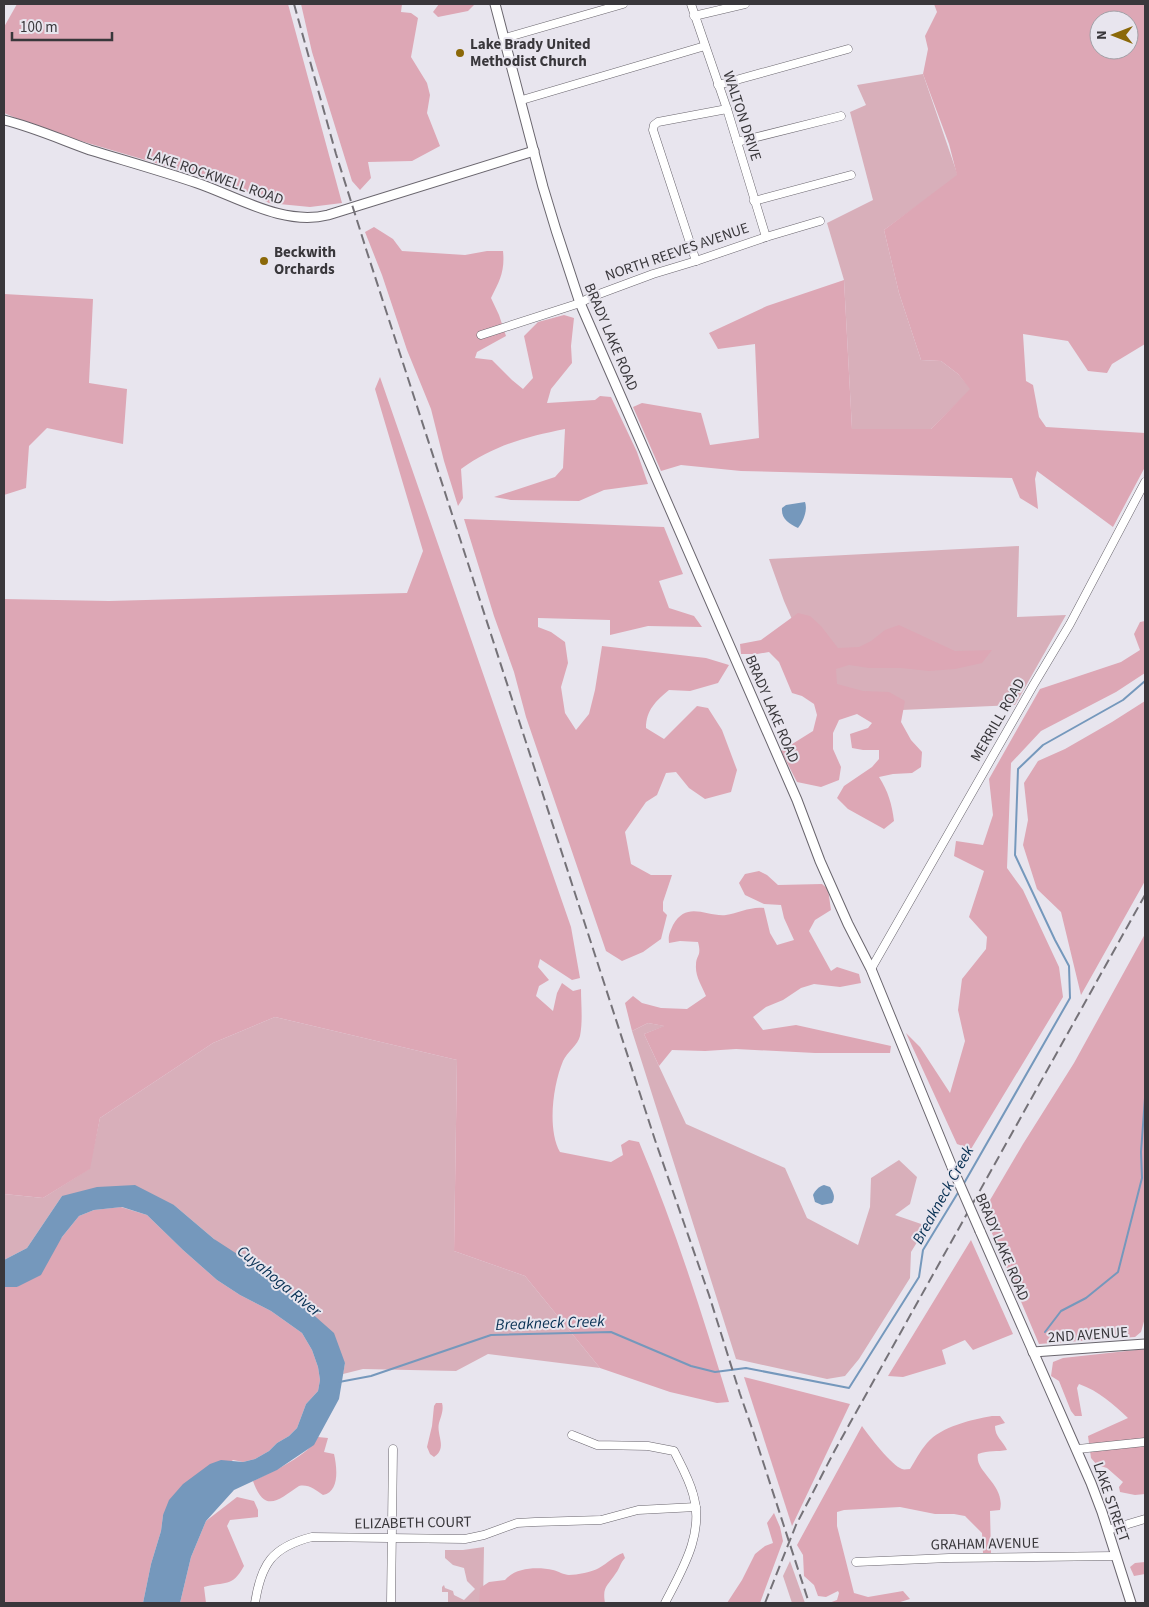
<svg xmlns="http://www.w3.org/2000/svg" width="1149" height="1607" font-family="'Source Sans 3',sans-serif">
  <style>
    .green { fill: #d8afba }
    .forest { fill: #dda7b5; fill-rule: evenodd }
    .water { fill: #7598bc }
    .lines { fill: none; stroke-linecap: round; stroke-linejoin: round }
    .stream { stroke: #7598bc; stroke-width: 2 }
    .minor-casing { stroke: #6a666e; stroke-width: 9 }
    .tertiary-casing { stroke: #6a666e; stroke-width: 11 }
    .minor { stroke: #fff; stroke-width: 8 }
    .tertiary { stroke: #fff; stroke-width: 9 }
    .rail { stroke: #757278; stroke-width: 2; stroke-dasharray: 10 5; stroke-linecap: butt }
    .tertiary-bridge-casing { stroke: #6a666e; stroke-width: 11; stroke-linecap: butt }
    .tertiary-bridge { stroke: #fff; stroke-width: 9 }
    .poi-dot { fill: #8b6808; stroke: #e8e5ee; stroke-width: 2 }
    .labels { text-anchor: middle; dominant-baseline: central; stroke-width: 4; stroke-linejoin: round; paint-order: stroke }
    .poi-label { font-size: 15px; font-weight: bold; fill: #39373b; stroke: #e8e5ee; text-anchor: start }
    .street-label { font-size: 15px; fill: #39373b; stroke: #e8e5ee }
    .water-label { font-size: 16px; font-style: italic; fill: #062f52; stroke: #e8e5ee }
  </style>
  <rect width="100%" height="100%" fill="#e8e5ee"/>
  <g class="green">
    <polygon points="923,74 958,176 884,230 899,293 921,360 941,361 958,374 971,389 931,429 852,429 844,280 827,223 873,200 850,112 866,105 857,85"/>
    <polygon points="1019,546 1017,617 1066,615 1015,705 833,713 784,601 769,559"/>
    <polygon points="275,1017 457,1060 454,1251 525,1276 600,1368 488,1354 456,1371 363,1369 343,1374 345,1363 214,1239 174,1205 62,1196 27,1248 4,1260 4,1194 43,1198 89,1169 100,1118 213,1043"/>
    <polygon points="648,1023 665,1026 644,1034 686,1124 785,1168 807,1218 858,1245 870,1207 871,1178 899,1160 917,1177 910,1204 895,1215 927,1226 911,1252 910,1278 859,1359 845,1376 827,1379 736,1359 632,1031"/>
    <polygon points="484,1547 483,1603 448,1603 448,1592 442,1592 442,1587 444,1585 445,1588 453,1591 454,1595 464,1600 475,1589 467,1581 464,1568 453,1565 445,1558 445,1550 463,1550"/>
    <polygon points="790,1561 805,1603 792,1603 783,1576"/>
  </g>
  <g class="forest">
    <polygon points="17,4 288,4 342,203 310,207 269,203 240,188 47,131 4,113 4,27"/>
    <polygon points="301,4 402,4 401,12 411,13 418,18 411,57 427,83 430,95 427,113 440,146 412,161 368,162 371,178 360,190 352,181 312,52"/>
    <polygon points="439,4 475,4 468,11 438,17 433,12"/>
    <path d="M934,4h211v340l-33,20 -5,9 -19,-2 -20,-30 -45,-7 3,47 7,4 6,32 7,10 99,6v34l-32,60 -76,-56 -2,8 3,30 -18,-11 -8,-20 -271,-7 -60,-6 -20,6 -28,-64 9,-4 59,10 9,32 49,-7 -4,-94 -37,5 -9,-16 58,-27 77,-26 8,149h79l39,-40 -12,-15 -17,-13 -20,-1 -22,-67 -15,-63 73,-55 -8,-31 -26,-70 5,-25 -3,-13 12,-24zM1099,20h30v30h-30z"/>
    <path d="M374,227l19,12 9,12 63,4 22,-4h16c2,20 -3,29 -12,47l8,17 7,21 -29,16 -2,6 17,2 20,20 11,9 10,-11 -9,-42 14,-14 26,-7 10,3 -3,28 1,17 -21,26 -4,14 48,-3 5,-4 11,1 26,55 11,32 -44,6 -25,11 -68,-1 -17,-3 61,-20 8,-9 2,-39c-39,8 -71,16 -104,40l2,29 -5,8 -14,-45 -13,-52 -24,-59 -25,-75 -17,-43z"/>
    <polygon points="4,294 93,299 89,383 127,389 123,444 47,428 29,446 26,488 4,495"/>
    <path d="M380,377l191,550 9,51 -8,2 -32,-21 -2,8 11,13 -10,6 -3,10 17,15 4,-18 5,-10 11,8 8,-2c0,15 2,32 -1,47 -2,9 -13,16 -17,25 -10,24 -16,68 -3,91l51,10 12,-7 -2,-10 8,-5 10,2c36,85 63,172 90,260l-12,1 -47,-11 -70,-24 -75,-92 -71,-25 3,-191 -182,-43 -62,26 -113,75 -10,51 -47,29 -39,-4v-595l105,2 298,-8 16,-42 -48,-162z"/>
    <path d="M464,519l200,8 19,47 -24,7 10,27 25,8 8,11 -54,-1 -38,9v-15l-72,-2v9l13,5 14,10 3,21 -7,24 4,26 11,17 13,-16 6,-24 7,-44 104,12 23,7 -11,18 -28,8 -21,-1c-13,11 -23,20 -23,38l18,11 33,-33 11,2 14,22 15,40 -6,22 -26,7 -16,-11 -13,-16 -10,1 -9,22 -11,7 -21,30 6,32 20,11h21l-9,27v9l4,4 -6,24 -18,13 -21,9 -16,-10 -80,-234 -12,-45 -20,-56z"/>
    <path d="M798,613l12,3 11,10 17,22 21,-1 12,-6 14,-11 14,-5 56,26 37,-1 -10,13 -27,6 -26,2 -28,-3h-32l-20,-3 -13,4 1,15 26,7 26,1 16,9 -4,21 10,18 11,12 -1,15 -9,6 -19,1 -14,3c9,14 13,27 15,44l-10,8 -36,-20 -11,-11 7,-12 28,-19 7,-8v-9h-16l-11,-2 -2,-14 18,-6 4,-5 -15,-9 -18,6 -6,13v16l8,18 -2,13 -18,7 -24,-5 -16,-31 32,-20 4,-16 -3,-11 -12,-8 -10,-3 -13,-31 -10,-10 -12,2h-16l-1,-10 21,-4z"/>
    <polygon points="1145,621 1145,673 1116,692 1041,731 1011,763 1007,868 1023,890 1059,967 1063,997 971,1149 957,1144 906,1033 920,1047 950,1093 965,1041 958,1010 962,979 986,949 987,937 969,917 984,871 954,856 956,841 983,845 993,815 989,779 1040,689 1121,662 1140,650 1134,634 1140,622"/>
    <polygon points="1145,701 1145,881 1081,995 1061,912 1037,889 1023,845 1028,820 1024,783 1038,761 1065,749 1112,722"/>
    <path d="M759,871l8,4 11,10 44,-1 6,5 3,21 -16,10 -6,11 22,40 6,-4 22,7 2,9 -21,4 -26,-3 -13,4 -18,12 -17,7 -13,10 10,13 33,-5 95,21 -1,7h-75l-79,-4 -31,2 -33,-1 -13,16 -15,-32 20,-8 -16,-3 -16,8 -7,-28 8,-7 9,7 19,5 26,1 19,-13c-4,-10 -11,-20 -10,-31 0,-11 6,-8 2,-23l-18,-1 -11,2c-1,-8 1,-11 4,-18 14,-25 33,-8 53,-10 12,-2 26,-9 38,-7l6,25 7,12 17,-5 -10,-22 -3,-13 -17,-1 -19,-9 -6,-12 6,-9z"/>
    <polygon points="1145,934 1145,1318 1141,1332 1135,1337 1039,1344 983,1212 1023,1144 1074,1063"/>
    <polygon points="121,1207 147,1215 183,1250 217,1280 240,1295 271,1311 302,1333 312,1350 318,1367 320,1380 318,1391 306,1404 297,1428 289,1436 277,1443 269,1451 255,1459 243,1462 233,1460 163,1515 161,1531 151,1564 143,1603 4,1603 4,1287 17,1287 62,1237 79,1216 94,1210"/>
    <polygon points="971,1240 1013,1334 973,1350 965,1340 942,1350 946,1364 903,1377 888,1376"/>
    <path d="M1145,1349v145l-10,1 -15,-3 -1,-5 4,-5 -16,-14 -10,-3 -6,-7 -3,-22 40,-18c-15,-14 -29,-27 -49,-34l-2,4 5,28h-7l-4,-5 -12,-30 -8,-5 2,-14 10,-4z"/>
    <polygon points="744,1377 850,1404 792,1526"/>
    <path d="M436,1403h6c2,7 -1,13 -3,20 -3,12 9,25 -5,34l-4,-3 -3,-7 5,-21 2,-20z"/>
    <path d="M992,1416h8l5,7 -10,3c0,11 8,15 12,24 -10,2 -18,0 -29,4 -4,18 28,30 22,56l-10,1 1,42h-8l-1,-20 -17,-17 -11,-2h-19l-35,-7 -56,3 -7,2v14l17,67 14,4 35,-6 7,8 -13,4h-68l8,-3 2,-7 -1,-2 -12,6 -8,-1 -4,-11 -10,-9 -1,-21 -6,-10 65,-119c6,9 30,40 40,43 2,1 5,0 8,0 5,-8 10,-18 17,-26 15,-17 44,-23 65,-27z"/>
    <path d="M318,1437l10,1 -4,14 10,2c3,13 6,38 -11,41 -8,-5 -14,-11 -24,-9 -20,13 -34,29 -46,-5 19,-9 55,-25 65,-44z"/>
    <path d="M237,1497l17,4 4,9v7l-28,3 -3,6 17,40c-12,22 -19,15 -40,21l2,16h-26l11,-46 15,-36z"/>
    <polygon points="774,1513 780,1527 783,1541 760,1603 727,1603 742,1580 755,1554 765,1546 773,1543 767,1523"/>
    <path d="M623,1553l2,5c-5,5 -5,10 -9,15 -8,13 -14,13 -11,30h-126l1,-15 9,-6 16,-2c11,-13 33,-13 48,-10 5,1 11,5 16,5 8,0 23,-3 30,-7 9,-5 15,-12 24,-15z"/>
    <polygon points="1145,1562 1145,1574 1134,1576 1130,1567 1135,1563"/>
  </g>
  <g class="water">
    <path d="M805,502c3,8 -2,20 -7,26 -9,-4 -17,-9 -16,-20l4,-3z"/>
    <polygon points="135,1185 174,1205 214,1239 265,1272 334,1333 345,1363 339,1399 314,1445 277,1470 234,1490 206,1521 191,1557 180,1603 143,1603 151,1564 161,1531 163,1515 169,1500 183,1484 210,1464 221,1460 243,1462 255,1459 269,1451 277,1443 289,1436 297,1428 306,1404 318,1391 320,1380 318,1367 312,1350 302,1333 271,1311 240,1295 217,1280 183,1250 147,1215 122,1207 94,1210 79,1216 62,1237 41,1275 17,1287 4,1287 4,1260 27,1248 62,1196 97,1187"/>
    <path d="M824,1185l6,2c3,5 6,10 2,16l-10,2 -7,-3 -2,-7c2,-5 7,-9 11,-10z"/>
  </g>
  <g class="lines">
    <g class="stream">
      <polyline points="963,1185 1070,998 1069,966 1055,940 1015,855 1018,769 1043,745 1123,700 1145,681"/>
      <polyline points="1045,1332 1061,1311 1086,1298 1118,1272 1142,1178 1141,1152 1145,1098"/>
      <polyline points="339,1382 371,1376 491,1335 611,1332 691,1366 715,1372 746,1368 849,1388 919,1277 923,1250 959,1191"/>
    </g>
    <defs>
      <g id="minor">
        <polyline points="691,4 727,109 766,237"/>
        <polyline points="694,16 745,4"/>
        <polyline points="505,38 623,4"/>
        <polyline points="718,85 848,49"/>
        <polyline points="522,100 705,46"/>
        <polyline points="737,142 841,116"/>
        <polyline points="754,201 851,175"/>
        <polyline points="696,261 653,130 654,125 658,122 727,109"/>
        <polyline points="481,335 580,303 591,297 653,274 696,261 766,237 820,221"/>
        <polyline points="871,969 1034,684 1070,624 1145,482"/>
        <path d="M572,1435l25,10 51,1 26,5c7,14 15,28 19,43 12,39 -11,76 -28,109"/>
        <polyline points="1078,1449 1145,1442"/>
        <polyline points="1108,1530 1145,1519"/>
        <polyline points="856,1562 949,1558 1115,1556"/>
        <path d="M255,1603c6,-39 17,-56 57,-66l153,2 19,-4 33,-12 18,-1 66,-2 37,-10 58,-3"/>
        <polyline points="391,1603 393,1449"/>
      </g>
      <g id="tertiary">
        <polyline points="495,4 543,187 556,230 580,303 797,800 820,861 848,924 871,969 952,1167"/>
        <path d="M4,120c29,7 58,20 86,30 36,11 72,21 107,33 41,14 86,43 131,32l206,-64"/>
        <polyline points="980,1231 1091,1483 1102,1512 1131,1603"/>
        <polyline points="1033,1352 1145,1344"/>
      </g>
    </defs>
    <use href="#minor" class="minor-casing"/>
    <use href="#tertiary" class="tertiary-casing"/>
    <use href="#minor" class="minor"/>
    <use href="#tertiary" class="tertiary"/>
    <g class="rail">
      <polyline points="294,4 336,154 367,252 655,1140 709,1295 740,1394 753,1431 809,1603"/>
      <polyline points="765,1603 796,1525 835,1450 1145,895"/>
    </g>
    <defs>
      <polyline id="tertiary-bridge" points="952,1167 980,1231"/>
    </defs>
    <use href="#tertiary-bridge" class="tertiary-bridge-casing"/>
    <use href="#tertiary-bridge" class="tertiary-bridge"/>
  </g>
  <g class="poi-dot">
    <circle cx="460" cy="53" r="5"/>
    <circle cx="264" cy="261" r="5"/>
  </g>
  <g class="labels">
    <g class="poi-label">
      <text x="470" y="44">Lake Brady United<tspan x="470" dy="17">Methodist Church</tspan></text>
      <text x="274" y="252">Beckwith<tspan x="274" dy="17">Orchards</tspan></text>
    </g>
    <g class="street-label">
      <text transform="translate(742 116) rotate(72)">WALTON DRIVE</text>
      <text transform="translate(215 177) rotate(19)">LAKE ROCKWELL ROAD</text>
      <text transform="translate(677 252) rotate(-19)">NORTH REEVES AVENUE</text>
      <text transform="translate(611 337) rotate(67)">BRADY LAKE ROAD</text>
      <text transform="translate(772 709) rotate(67)">BRADY LAKE ROAD</text>
      <text transform="translate(998 720) rotate(-60)">MERRILL ROAD</text>
      <text transform="translate(1002 1247) rotate(67)">BRADY LAKE ROAD</text>
      <text transform="translate(1088 1335) rotate(-4)">2ND AVENUE</text>
      <text transform="translate(1111 1502) rotate(71)">LAKE STREET</text>
      <text transform="translate(413 1523) rotate(-1)">ELIZABETH COURT</text>
      <text transform="translate(985 1544) rotate(-1)">GRAHAM AVENUE</text>
    </g>
    <g class="water-label">
      <text transform="translate(943 1195) rotate(-61)">Breakneck Creek</text>
      <text transform="translate(279 1281) rotate(39)">Cuyahoga River</text>
      <text transform="translate(550 1323) rotate(-2)">Breakneck Creek</text>
    </g>
  </g>
  <rect width="1149" height="1607" fill="none" stroke="#39373b" stroke-width="10"/>
  <g transform="translate(1114 35) rotate(270)"><circle r="24" fill="#e8e5ee" stroke="#a29fa6"/>
  <path d="M0-4L9 19L0 12L-9 19Z" fill="#8b6808"/>
  <text y="-8" font-size="14" font-weight="bold" text-anchor="middle" fill="#39373b">N</text>
  </g>
  <path d="M12 32v8h100v-8" fill="none" stroke="#39373b" stroke-width="2.5"/>
  <text x="20" y="32" font-size="15" fill="#39373b" stroke="#e8e5ee" stroke-width="4" paint-order="stroke">100 m</text>
</svg>
